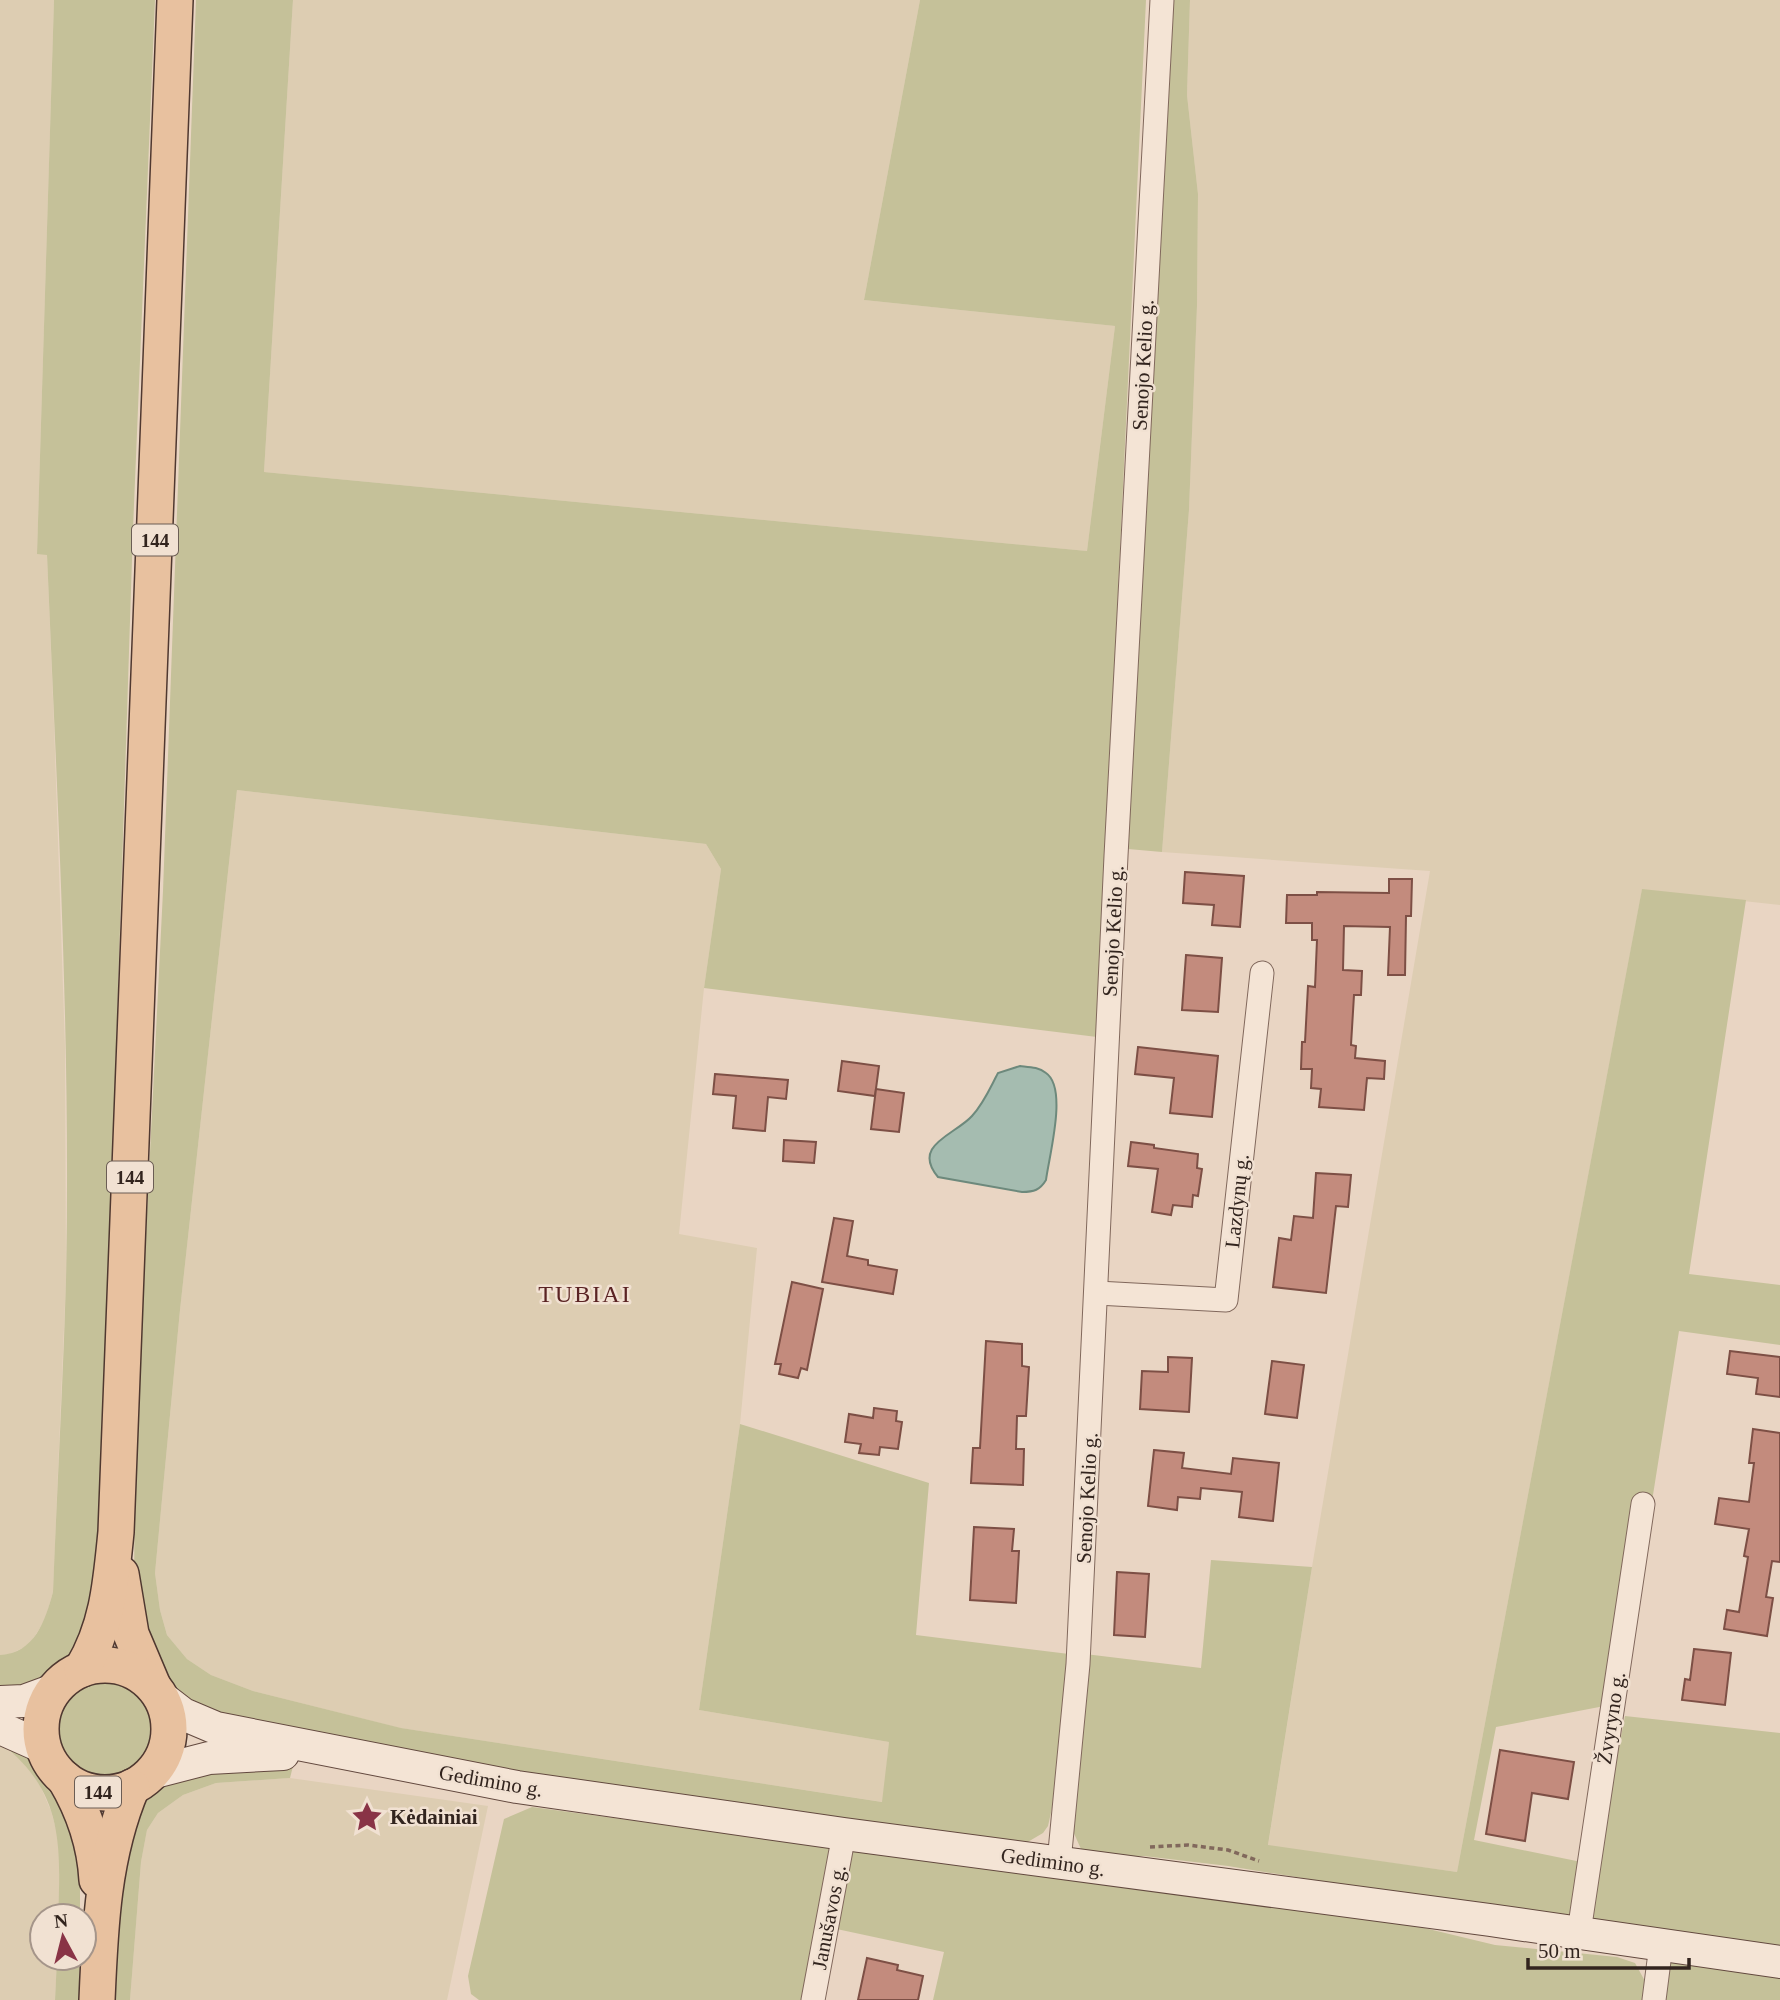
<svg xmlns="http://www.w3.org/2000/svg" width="1780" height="2000" font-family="Georgia,serif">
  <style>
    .farmland { fill: #ddcdb2 }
    .green { fill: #c5c199 }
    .water { fill: #a5bcb0; stroke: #6d897c; stroke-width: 2 }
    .building { fill: #c38b7d; stroke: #7d4f45; stroke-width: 2 }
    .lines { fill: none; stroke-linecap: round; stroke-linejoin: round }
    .street-casing { stroke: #81685c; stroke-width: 25 }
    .secondary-casing { stroke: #63493f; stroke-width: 34 }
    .primary-casing { stroke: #4f3830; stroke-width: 38 }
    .path { stroke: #81685c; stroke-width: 3.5; stroke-dasharray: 5 3.5; stroke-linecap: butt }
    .street { stroke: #f4e4d5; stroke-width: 23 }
    .secondary { stroke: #f4e4d5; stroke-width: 32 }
    .primary { stroke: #e8c19f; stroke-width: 35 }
    .labels { text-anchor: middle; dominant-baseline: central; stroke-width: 5; stroke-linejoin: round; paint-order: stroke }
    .shield { fill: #f1e1d2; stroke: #6b5d54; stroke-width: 2 }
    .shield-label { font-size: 19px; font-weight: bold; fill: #32241e }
    .street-label { font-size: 21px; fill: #32241e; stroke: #f1e1d2 }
    .poi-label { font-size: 21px; font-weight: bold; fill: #32241e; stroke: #f1e1d2; text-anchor: start }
    .quarter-label { font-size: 24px; letter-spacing: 2px; fill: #5a2323; stroke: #f1e1d2 }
  </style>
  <rect width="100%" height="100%" fill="#e9d5c3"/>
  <g class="farmland">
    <polygon points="0,0 54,0 37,554 47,554 54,724 65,1047 66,1279 53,1592 45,1620 29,1645 10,1654 0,1655"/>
    <polygon points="293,0 920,0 864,300 1115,326 1087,551 264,472"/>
    <polygon points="1190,0 1780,0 1780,905 1642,890 1457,1872 1268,1846 1312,1567 1430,871 1162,852 1189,510 1197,306 1198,194 1187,95"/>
    <polygon points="237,790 706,844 721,869 704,988 679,1234 757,1248 740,1424 699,1710 889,1742 883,1802 400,1728 253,1691 211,1675 187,1659 167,1635 160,1610 155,1573 180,1310"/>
    <polygon points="0,1744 23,1761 39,1783 51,1811 58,1836 60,1868 58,1916 42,1916 42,1958 57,1958 55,2000 0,2000"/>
    <polygon points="290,1778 488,1806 447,2000 130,2000 141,1862 147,1830 158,1813 183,1795 216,1783"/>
  </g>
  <g class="green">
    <path d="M54,0h101l-22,529 -33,1013 -7,86 -26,42 -24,14 -43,8v-37c35,-2 45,-34 53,-63 4,-104 10,-208 13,-312 5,-242 -9,-484 -19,-725l-10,-1z"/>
    <polygon points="196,0 293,0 264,472 1087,551 1115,326 864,300 920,0 1146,0 1097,1037 704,988 721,869 706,844 237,790 180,1310 155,1573 160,1610 167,1635 187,1659 211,1675 253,1691 401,1728 882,1802 889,1742 699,1710 740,1424 929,1483 916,1635 1069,1654 1058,1772 1052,1808 1048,1826 1043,1833 1026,1843 517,1773 231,1724 163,1685 134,1590 135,1455 163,891"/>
    <polygon points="1173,0 1190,0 1187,95 1198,194 1197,306 1189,510 1162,852 1128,849"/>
    <polygon points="1642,889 1746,900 1689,1274 1780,1285 1780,1345 1679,1331 1620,1703 1496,1727 1474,1840 1596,1865 1625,1716 1780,1733 1780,1956 1228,1866 1144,1856 1099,1856 1081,1849 1072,1829 1085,1654 1201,1668 1211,1560 1312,1567 1268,1845 1457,1872"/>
    <circle cx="107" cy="1732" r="52"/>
    <path d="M3,1745l27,7 15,17 17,29 18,54v64h-22c3,-70 5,-124 -55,-171z"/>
    <path d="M293,1766l-3,12 -74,5 -33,12 -25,18 -11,17 -6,32 -11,138h-16l3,-98 23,-99c44,-43 96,-35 153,-37z"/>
    <polygon points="532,1807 1416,1926 1495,1945 1617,1957 1635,1963 1646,1983 1650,2000 933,2000 944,1952 818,1925 801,2000 479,2000 471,1994 468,1976 504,1819"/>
    <polygon points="1661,1945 1780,1962 1780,2000 1654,2000"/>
    <polygon points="57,1958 80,1958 79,2000 55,2000"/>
  </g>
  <path class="water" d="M1020,1066c9,1 19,1 26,7 22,15 3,83 0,107 -6,10 -12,12 -24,12l-84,-15c-27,-32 17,-42 34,-61 12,-13 18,-28 26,-43z"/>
  <g class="building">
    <polygon points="1185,872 1244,876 1240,927 1212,925 1214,905 1183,903"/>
    <polygon points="1389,879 1412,879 1411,916 1406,916 1405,975 1388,975 1390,927 1344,926 1343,970 1362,971 1361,995 1354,995 1351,1045 1356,1046 1355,1058 1385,1061 1384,1079 1367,1078 1364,1110 1319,1107 1321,1089 1311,1088 1312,1069 1301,1069 1302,1042 1305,1042 1308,986 1315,987 1317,940 1312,940 1312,923 1286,923 1287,895 1317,895 1317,892 1389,893"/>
    <polygon points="1186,955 1222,958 1218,1012 1182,1010"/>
    <polygon points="1138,1047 1218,1056 1212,1117 1170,1113 1174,1078 1135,1074"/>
    <polygon points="842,1061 879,1066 875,1096 838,1091"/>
    <polygon points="715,1074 788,1080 786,1099 768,1097 765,1131 733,1128 736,1096 713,1094"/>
    <polygon points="876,1089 904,1093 899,1132 871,1129"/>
    <polygon points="784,1140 816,1142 814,1163 783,1161"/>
    <polygon points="1131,1142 1154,1145 1154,1148 1198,1154 1197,1168 1202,1169 1198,1196 1193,1195 1192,1207 1173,1205 1171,1215 1152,1212 1158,1169 1128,1166"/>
    <polygon points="1316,1173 1351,1175 1348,1207 1336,1206 1326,1293 1273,1287 1279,1238 1291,1240 1294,1216 1313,1218"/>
    <polygon points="834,1218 853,1221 847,1256 868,1260 868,1265 897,1270 893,1294 822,1282"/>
    <polygon points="792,1282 823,1289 807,1370 801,1368 798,1378 779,1374 781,1364 775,1364"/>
    <polygon points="986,1341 1022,1344 1022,1366 1029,1367 1026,1416 1017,1416 1016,1449 1024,1449 1023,1485 971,1483 973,1448 980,1448"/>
    <polygon points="1730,1351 1780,1357 1780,1397 1756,1394 1758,1378 1727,1374"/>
    <polygon points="1168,1357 1192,1358 1189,1412 1140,1409 1142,1371 1168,1372"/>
    <polygon points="1272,1361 1304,1365 1297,1418 1265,1414"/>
    <polygon points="874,1408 897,1411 896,1421 902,1422 898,1449 880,1447 879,1455 859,1453 861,1444 845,1442 849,1414 873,1418"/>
    <polygon points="1753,1429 1780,1433 1780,1562 1772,1561 1766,1597 1773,1598 1767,1636 1724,1629 1727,1610 1739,1612 1748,1557 1744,1556 1749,1529 1715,1524 1719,1498 1749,1502 1754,1463 1749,1463"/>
    <polygon points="1154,1450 1184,1453 1182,1468 1231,1474 1233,1458 1279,1463 1273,1521 1239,1517 1242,1492 1201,1488 1200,1499 1178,1497 1177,1510 1148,1506"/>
    <polygon points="974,1527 1014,1529 1012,1551 1019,1551 1016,1603 970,1600"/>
    <polygon points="1117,1572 1149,1574 1145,1637 1114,1635"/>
    <polygon points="1694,1649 1731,1653 1725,1705 1682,1700 1685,1679 1690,1680"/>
    <polygon points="1500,1750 1574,1762 1568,1799 1532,1793 1525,1841 1486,1834"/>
    <polygon points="867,1958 898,1965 897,1970 923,1976 918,2000 858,2000"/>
  </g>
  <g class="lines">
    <defs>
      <g id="street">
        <polyline points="1097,1293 1226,1300 1262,973"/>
        <polyline points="1059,1862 1078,1664 1116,856 1162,0"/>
        <polyline points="1579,1932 1643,1504"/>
        <polyline points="813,2000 844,1834"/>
        <polyline points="1654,2000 1661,1945"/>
      </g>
      <g id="secondary">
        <polyline points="161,1697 183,1714 216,1728 517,1787 844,1834 1490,1920 1780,1962"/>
        <polyline points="0,1702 24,1701 54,1690"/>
        <polyline points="0,1728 43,1747"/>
        <polyline points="151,1773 209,1758 283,1754"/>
      </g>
      <g id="primary">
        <polyline points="121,1574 131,1634 153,1686"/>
        <circle cx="105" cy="1729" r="64"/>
        <path d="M82,1669c26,-43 29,-87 34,-137l59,-1532"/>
        <path d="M65,1779c19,32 30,64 32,101"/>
        <path d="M97,2000c3,-73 6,-145 35,-213"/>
      </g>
    </defs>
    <use href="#street" class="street-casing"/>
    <use href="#secondary" class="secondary-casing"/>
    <use href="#primary" class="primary-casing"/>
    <polyline class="path" points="1150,1847 1188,1845 1228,1850 1259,1861"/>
    <use href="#street" class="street"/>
    <use href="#secondary" class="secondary"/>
    <use href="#primary" class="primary"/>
  </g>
  <defs>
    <symbol id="sight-bare" viewBox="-9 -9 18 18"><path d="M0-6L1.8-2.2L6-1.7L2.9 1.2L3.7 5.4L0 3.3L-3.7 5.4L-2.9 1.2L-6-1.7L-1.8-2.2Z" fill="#893346" stroke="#f1e1d2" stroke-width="2.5" paint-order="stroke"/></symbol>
  </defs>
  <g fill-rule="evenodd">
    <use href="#sight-bare" x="345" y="1795" width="44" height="44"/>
  </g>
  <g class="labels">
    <g class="shield">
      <rect x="132" y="524.5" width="46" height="31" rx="5"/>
      <rect x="107" y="1161.5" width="46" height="31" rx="5"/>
      <rect x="75" y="1776.5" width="46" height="31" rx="5"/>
    </g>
    <g class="shield-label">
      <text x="155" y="540">144</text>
      <text x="130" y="1177">144</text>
      <text x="98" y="1792">144</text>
    </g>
    <g class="street-label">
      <text transform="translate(1143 365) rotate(-87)">Senojo Kelio g.</text>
      <text transform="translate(1113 931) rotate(-87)">Senojo Kelio g.</text>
      <text transform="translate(1237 1201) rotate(-84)">Lazdynų g.</text>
      <text transform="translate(1087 1498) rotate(-87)">Senojo Kelio g.</text>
      <text transform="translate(1611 1718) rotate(-81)">Žvyryno g.</text>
      <text transform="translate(491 1781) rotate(10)">Gedimino g.</text>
      <text transform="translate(1053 1862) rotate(8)">Gedimino g.</text>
      <text transform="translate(829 1917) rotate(-79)">Janušavos g.</text>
    </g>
    <g class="poi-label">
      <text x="390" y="1817">Kėdainiai</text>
    </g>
    <g class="quarter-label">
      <text x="585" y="1294">TUBIAI</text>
    </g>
  </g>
  <g transform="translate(63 1937) rotate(353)"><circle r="33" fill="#f1e1d2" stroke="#a5958a" stroke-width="2"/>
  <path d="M0-5L12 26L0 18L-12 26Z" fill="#893346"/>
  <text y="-10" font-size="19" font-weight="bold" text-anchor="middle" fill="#32241e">N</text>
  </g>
  <path d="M1528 1958v10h161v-10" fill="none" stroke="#32241e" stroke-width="3.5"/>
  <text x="1538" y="1958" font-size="21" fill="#32241e" stroke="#f1e1d2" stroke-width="5" paint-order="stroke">50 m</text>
</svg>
